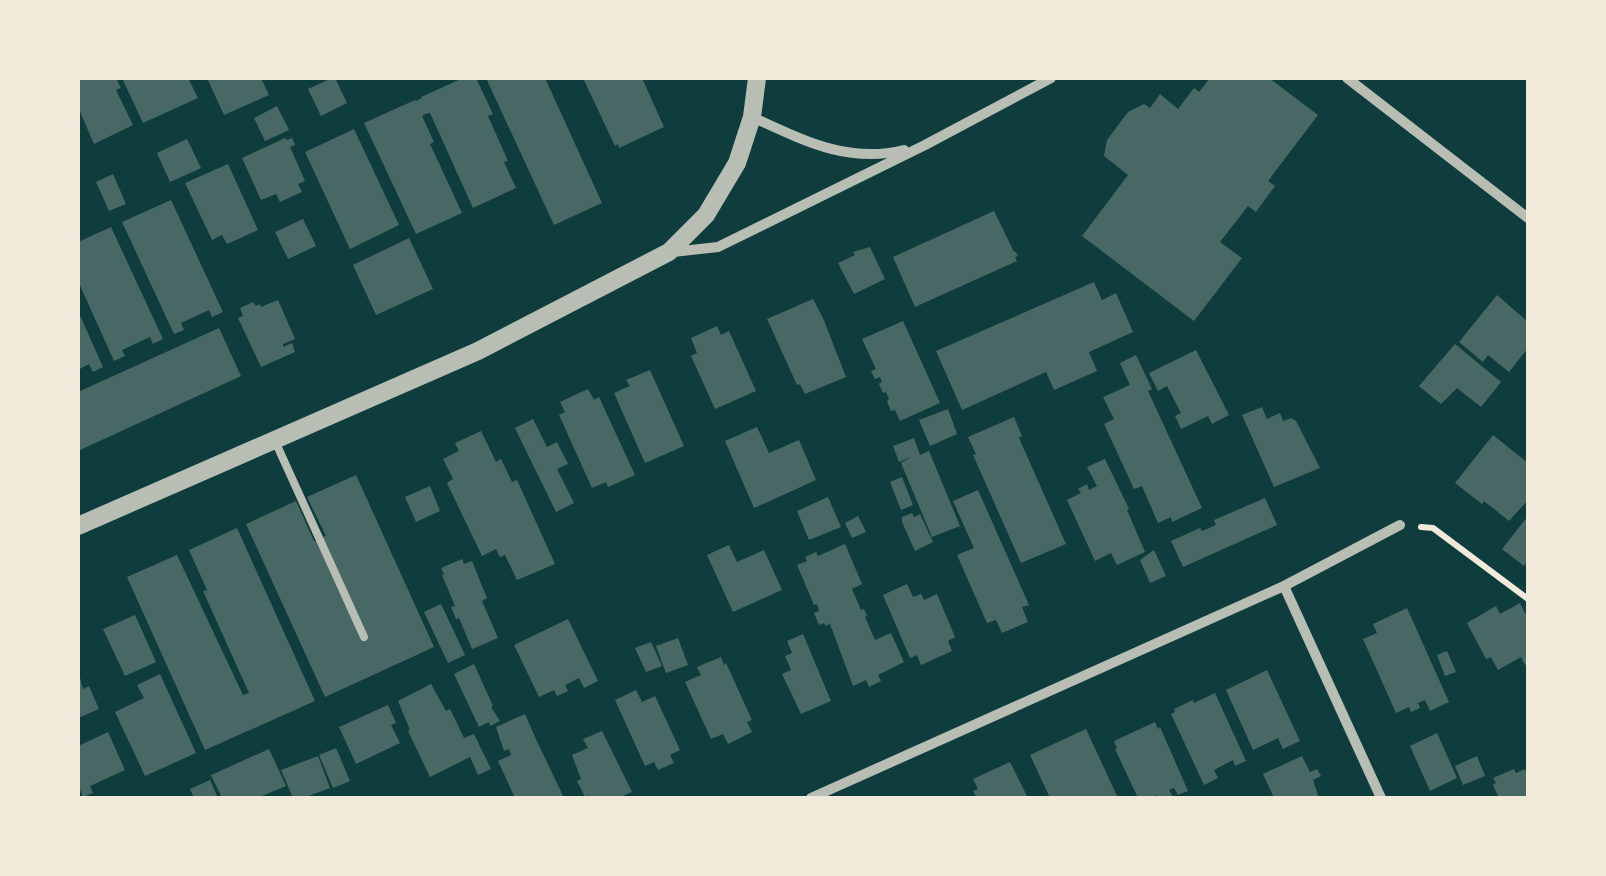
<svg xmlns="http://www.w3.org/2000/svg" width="1606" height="876" font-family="'Space Grotesk',sans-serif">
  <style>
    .building { fill: #486865 }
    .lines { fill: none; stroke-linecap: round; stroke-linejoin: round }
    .path { stroke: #f1e9da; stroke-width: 6 }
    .service { stroke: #b8beb3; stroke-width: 8 }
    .minor { stroke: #b8beb3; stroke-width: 10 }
    .tertiary { stroke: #b8beb3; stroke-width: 18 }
  </style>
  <rect width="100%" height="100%" fill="#0f3d3e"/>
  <g class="building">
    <polygon points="78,78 116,78 121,88 116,90 133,125 94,144 78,107"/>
    <polygon points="122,78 188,78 198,98 143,123"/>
    <polygon points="207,78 261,78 269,95 224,115"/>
    <polygon points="332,78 335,78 347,103 321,116 308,89"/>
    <polygon points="463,78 476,78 493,114 488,116 508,161 504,162 516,188 473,208 430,113 425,114 422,116 434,142 430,144 462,213 416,234 364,123 415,100 416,101 422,98 421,97"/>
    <polygon points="486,78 545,78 602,203 554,225"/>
    <polygon points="583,78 642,78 664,127 619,148 618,144 615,146"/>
    <polygon points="1210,78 1269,78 1318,115 1268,181 1275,186 1256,212 1248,206 1220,242 1242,258 1194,321 1082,236 1128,175 1104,156 1107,140 1128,112 1144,104 1150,108 1160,94 1178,109 1194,88 1199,92"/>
    <polygon points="277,106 289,130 265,141 254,118"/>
    <polygon points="354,129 399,225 350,249 305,152"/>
    <polygon points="285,138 287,140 292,138 295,145 290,147 305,181 298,184 302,192 280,202 276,194 261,200 242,158"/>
    <polygon points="187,139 201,168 170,182 157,153"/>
    <polygon points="228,164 258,230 227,244 222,235 212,240 185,183"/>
    <polygon points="113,174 126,204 109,211 96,182"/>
    <polygon points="171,200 223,312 212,317 209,310 181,323 184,330 174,334 122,222"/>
    <polygon points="994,211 1014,252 1015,251 1018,256 1015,257 1017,261 915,307 893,257"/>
    <polygon points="303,219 316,246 288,259 275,232"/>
    <polygon points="111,227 163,339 153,344 150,337 122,350 125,356 114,361 78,281 78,242"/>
    <polygon points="409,238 433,289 376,315 353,265"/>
    <polygon points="870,247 885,279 854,294 838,263 855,255 853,252"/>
    <polygon points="1094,282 1102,300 1116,293 1133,332 1089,352 1097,371 1054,390 1046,372 962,410 936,351"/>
    <polygon points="1497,295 1528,322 1526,329 1528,331 1528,348 1509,372 1488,355 1483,362 1459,342"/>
    <polygon points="813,299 823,318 846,377 805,394 800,384 797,385 767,319"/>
    <polygon points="278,300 295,339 283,344 283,347 292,343 295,352 261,367 238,318 243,316 240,308 253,302 256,306 260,304 261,307"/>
    <polygon points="78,311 103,367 93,372 89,364 78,370"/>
    <polygon points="903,321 940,403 900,421 895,410 891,411 887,401 889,399 886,392 883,393 879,384 882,382 880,377 875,379 871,371 876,369 862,339"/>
    <polygon points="717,326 721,335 729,331 756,391 715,409 691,356 697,353 691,338"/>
    <polygon points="219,328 241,376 78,451 78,392"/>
    <polygon points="1455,344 1501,382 1481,407 1457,388 1441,404 1419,386"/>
    <polygon points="1196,350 1229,415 1212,424 1208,416 1181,429 1175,416 1181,413 1167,386 1158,391 1149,373"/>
    <polygon points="1136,355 1152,389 1148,391 1202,508 1172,522 1171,517 1158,523 1142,486 1134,489 1104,424 1114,419 1103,397 1130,385 1120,363"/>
    <polygon points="650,370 684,446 645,463 614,393 630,386 626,380"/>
    <polygon points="588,389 594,400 599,397 635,475 608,487 606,482 592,488 559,415 565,412 560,402"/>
    <polygon points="1262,407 1267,419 1280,413 1283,421 1291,418 1296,421 1320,468 1274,487 1242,415"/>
    <polygon points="948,409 957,434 930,446 919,420"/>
    <polygon points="1014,417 1022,436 1019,438 1066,544 1021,563 973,455 976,454 968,437"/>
    <polygon points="533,419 547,447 557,442 568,464 557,469 574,503 556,512 515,428"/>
    <polygon points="757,427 769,453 799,440 816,480 754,508 725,441"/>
    <polygon points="481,431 496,462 501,459 512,482 517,480 555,564 517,580 505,555 500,557 496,549 482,556 447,483 453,479 443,459 459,451 455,443"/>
    <polygon points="1493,435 1528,463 1528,500 1509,521 1484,501 1482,504 1455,483"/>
    <polygon points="914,438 920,455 929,451 960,526 932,537 901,463 911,457 899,462 893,446"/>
    <polygon points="1105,459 1129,509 1127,510 1145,552 1117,565 1111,553 1095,561 1067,500 1081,493 1078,489 1087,484 1089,490 1097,486 1087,467"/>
    <polygon points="356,475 434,647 325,697 246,524 296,501 314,541 316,541 362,642 368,639 322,537 326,536 307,497"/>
    <polygon points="902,477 913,505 901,510 890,482"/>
    <polygon points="430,486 440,511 416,522 405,497"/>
    <polygon points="978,490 1029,605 1022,607 1028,622 1002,633 996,620 987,623 957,555 974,548 953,501"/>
    <polygon points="828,497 841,527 809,540 797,511"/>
    <polygon points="1265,498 1277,525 1183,567 1171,541 1200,528 1202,531 1216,525 1214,520"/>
    <polygon points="912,513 914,517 920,514 933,542 915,551 902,522 902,517"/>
    <polygon points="858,516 866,532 852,538 845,523"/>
    <polygon points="1528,516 1528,560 1524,566 1502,549"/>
    <polygon points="237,528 315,701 205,750 127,577 177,555 243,695 249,693 203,591 207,590 189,550"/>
    <polygon points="845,544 862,584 852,589 861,610 864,609 867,616 865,617 875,640 891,633 904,662 878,675 881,681 869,687 866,680 853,686 830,624 826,626 824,623 819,625 814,613 819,611 817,604 814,605 797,565 807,561 805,557 816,552 818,556"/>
    <polygon points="729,545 737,562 764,550 782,590 733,612 707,555"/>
    <polygon points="1154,550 1166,576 1150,583 1140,560"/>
    <polygon points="462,559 464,564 472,561 487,598 482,601 498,638 472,649 459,618 456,619 451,607 455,606 442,575 444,574 441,568"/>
    <polygon points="907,584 913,597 921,594 924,600 937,594 955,637 948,641 952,651 921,665 917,655 910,658 883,595"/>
    <polygon points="1520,603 1526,615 1528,613 1528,664 1525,665 1521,657 1498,670 1491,657 1486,659 1467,623 1496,606 1500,614"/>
    <polygon points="441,604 465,655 448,663 424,612"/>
    <polygon points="1407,608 1449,702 1430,711 1425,700 1418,703 1420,708 1411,712 1409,707 1396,713 1363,639 1377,633 1373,624"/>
    <polygon points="135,615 156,662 125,676 103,629"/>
    <polygon points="568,619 598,681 584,688 579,678 565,685 568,691 557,696 554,690 539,697 514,645"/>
    <polygon points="803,634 831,701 801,714 782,674 791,670 785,656 792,653 787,641"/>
    <polygon points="678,638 688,665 666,673 656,646"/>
    <polygon points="651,642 662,666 646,672 635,648"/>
    <polygon points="1447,651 1456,672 1445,676 1437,655"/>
    <polygon points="721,657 724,665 726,663 752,720 747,722 752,732 728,744 723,734 711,739 685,682 701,675 697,667"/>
    <polygon points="474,664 493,706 491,707 500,721 490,726 489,722 479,727 454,674"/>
    <polygon points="78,670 83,689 89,686 99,709 78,718"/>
    <polygon points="1267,670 1300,741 1283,749 1278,738 1253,750 1226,690"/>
    <polygon points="160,674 196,753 145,776 115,712 144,698 137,685"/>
    <polygon points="431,684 446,711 450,709 464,738 474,734 491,769 478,775 470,757 430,777 408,731 410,730 398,701"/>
    <polygon points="636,690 642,702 655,696 680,750 670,755 674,763 658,770 654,762 645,766 615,700"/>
    <polygon points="1215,693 1246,761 1235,766 1233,760 1214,770 1218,778 1204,785 1171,714 1175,712 1174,709 1193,700 1194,703"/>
    <polygon points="388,705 396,723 391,725 400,743 356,764 339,727"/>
    <polygon points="525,714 535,737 564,798 515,798 498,761 511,755 509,749 504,751 496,727"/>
    <polygon points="1155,722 1158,729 1160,727 1188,791 1178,795 1174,788 1169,790 1173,797 1170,798 1158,798 1156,795 1150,798 1138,798 1115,749 1117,748 1114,741"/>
    <polygon points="1086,729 1118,798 1050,798 1030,755"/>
    <polygon points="602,731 632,792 618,798 607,798 606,796 590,798 589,795 585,797 577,781 581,779 572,755 588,748 583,739"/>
    <polygon points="108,732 125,770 90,786 93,793 83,797 78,785 78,746"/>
    <polygon points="1437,733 1457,778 1430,791 1410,746"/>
    <polygon points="336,748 350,781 333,788 319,755"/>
    <polygon points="269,749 286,786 257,798 222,798 211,775"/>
    <polygon points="318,756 330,788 303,798 293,798 281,770"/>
    <polygon points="1302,756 1310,772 1317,769 1321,776 1313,780 1319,798 1274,798 1263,774"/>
    <polygon points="1477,756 1485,776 1463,785 1455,766"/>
    <polygon points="1010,762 1028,798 977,798 973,791 978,789 973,779"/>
    <polygon points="1514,769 1516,773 1525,769 1528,778 1528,798 1499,798 1493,785 1496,783 1493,778"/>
    <polygon points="210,780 218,798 194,798 190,789"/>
  </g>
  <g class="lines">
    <polyline class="path" points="1421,527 1433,528 1528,599"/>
    <polyline class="service" points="275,441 364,637"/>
    <g class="minor">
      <polyline points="1347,78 1528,218"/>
      <path d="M752,117c51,23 95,47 152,33"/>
      <polyline points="673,252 718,247 925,145 1051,78"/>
      <polyline points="1284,586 1381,798"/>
      <polyline points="811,798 1284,586 1400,525"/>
    </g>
    <polyline class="tertiary" points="78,526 478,351 669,252 706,215 737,163 752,117 757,78"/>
  </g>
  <rect width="1606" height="876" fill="none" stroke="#f1e9da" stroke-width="160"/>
</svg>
